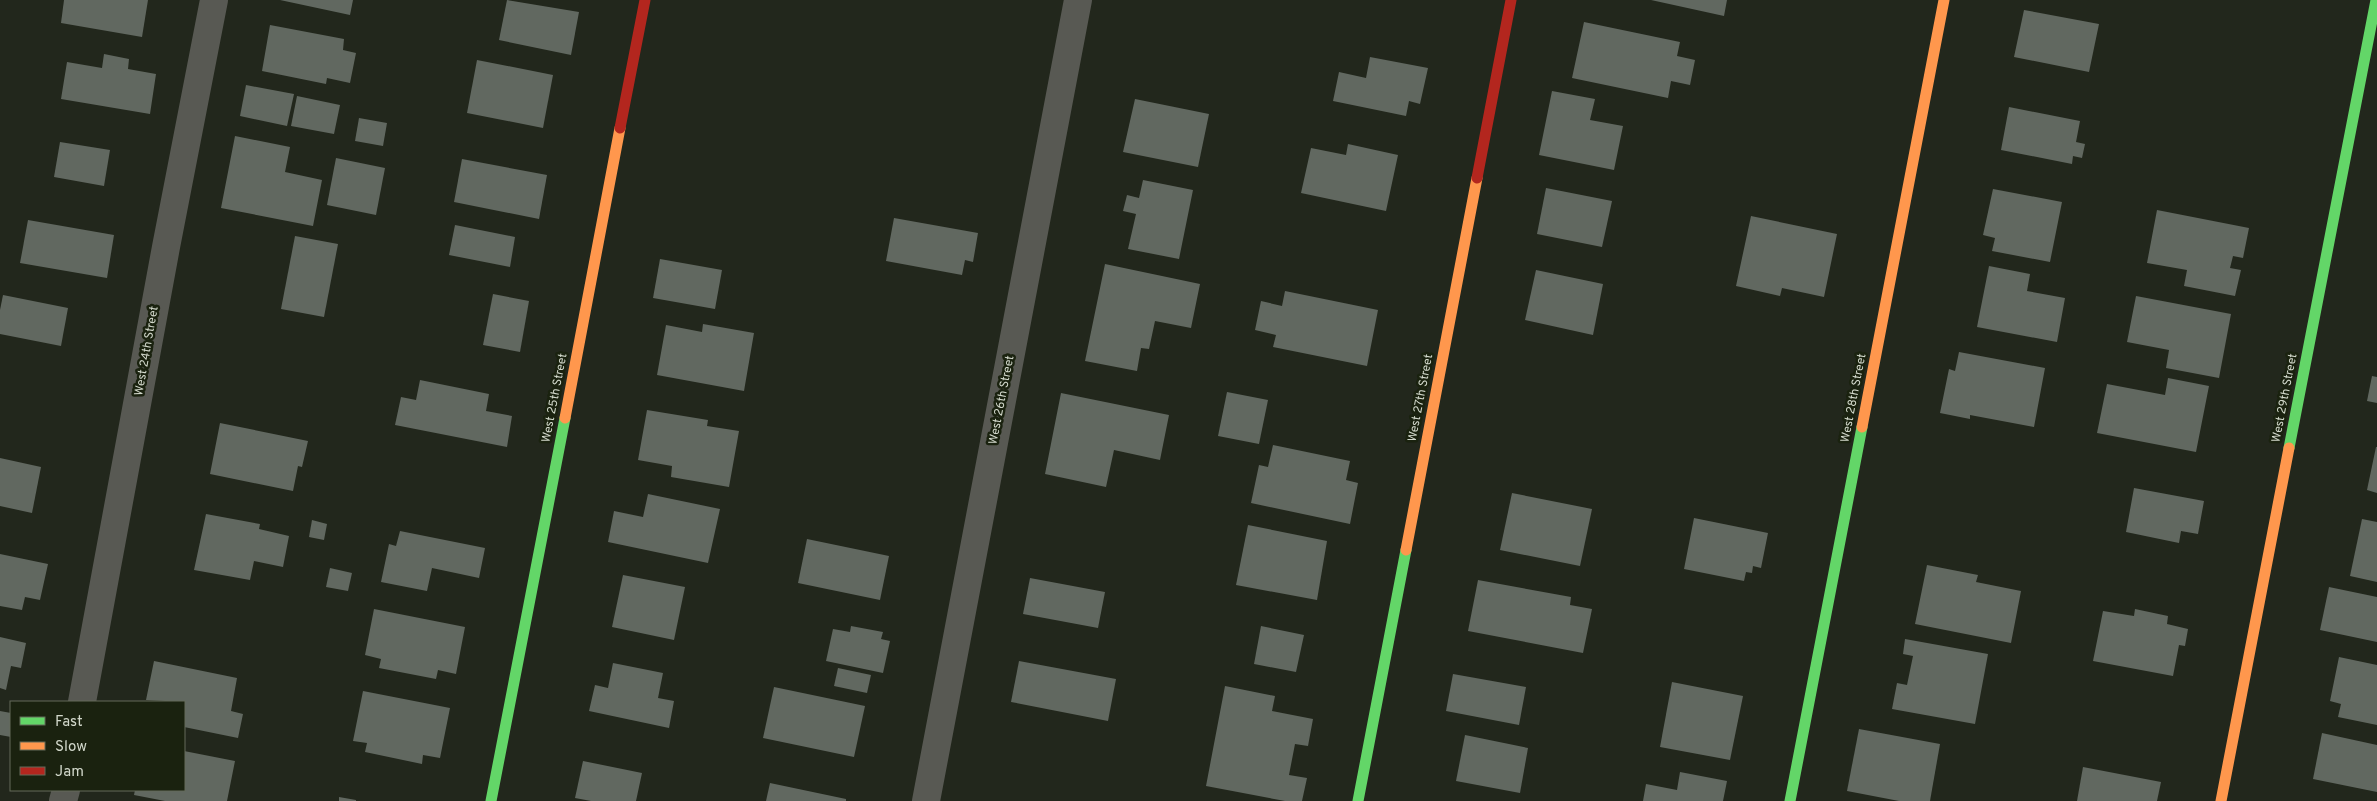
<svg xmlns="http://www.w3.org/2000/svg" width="2377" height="801" font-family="Overpass,sans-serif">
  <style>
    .building { fill: #616860 }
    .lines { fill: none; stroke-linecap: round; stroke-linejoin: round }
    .street { stroke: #585953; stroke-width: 28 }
    .fast { stroke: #63d668; stroke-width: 11 }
    .slow { stroke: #ff974d; stroke-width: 11 }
    .jam { stroke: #b3261e; stroke-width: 11 }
    .labels { text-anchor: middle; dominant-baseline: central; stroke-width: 5; stroke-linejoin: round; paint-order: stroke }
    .street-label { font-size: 12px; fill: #d2d8cb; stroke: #1a220f }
  </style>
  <rect width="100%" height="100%" fill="#22271c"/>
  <g class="building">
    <polygon points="64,0 148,0 142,37 61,23"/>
    <polygon points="280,0 353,0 350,15"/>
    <polygon points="507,0 579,12 571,55 499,40"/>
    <polygon points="1651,0 1727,0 1724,16"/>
    <polygon points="2024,10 2099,24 2089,72 2014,57"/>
    <polygon points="1584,22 1680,42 1677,56 1695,60 1690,85 1671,81 1668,98 1572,78"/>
    <polygon points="270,25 344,39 343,50 356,53 350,83 327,78 326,84 262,71"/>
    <polygon points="104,54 129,59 128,69 156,74 150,114 61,99 67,62 102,68"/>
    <polygon points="1370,57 1428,68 1420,104 1409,101 1406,116 1333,101 1339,72 1366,78"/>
    <polygon points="477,60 553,75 543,128 467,113"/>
    <polygon points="246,85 294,94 287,126 240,116"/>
    <polygon points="1552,91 1595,99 1590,120 1623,126 1614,170 1539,155"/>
    <polygon points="297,96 340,105 334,134 291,126"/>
    <polygon points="1135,99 1209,114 1198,167 1123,152"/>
    <polygon points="2009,107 2080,121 2076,142 2085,144 2082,158 2073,156 2072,164 2001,150"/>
    <polygon points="359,118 387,123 383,146 355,141"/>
    <polygon points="235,136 290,147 285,172 322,180 313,226 221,208"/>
    <polygon points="60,142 110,150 104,186 54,177"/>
    <polygon points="1348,144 1398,155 1386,211 1301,193 1311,148 1346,155"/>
    <polygon points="336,158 385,168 376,215 327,205"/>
    <polygon points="462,159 547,175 539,219 454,202"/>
    <polygon points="1143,180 1193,190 1179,259 1128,249 1136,214 1123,211 1127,195 1139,198"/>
    <polygon points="1546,188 1612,201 1602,247 1537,234"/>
    <polygon points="1993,189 2062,202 2050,262 1992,251 1995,238 1983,235"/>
    <polygon points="2157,210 2249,228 2243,258 2233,256 2230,268 2241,270 2235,296 2184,286 2187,270 2147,263"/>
    <polygon points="1751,216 1837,234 1824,297 1782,288 1780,296 1736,286"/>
    <polygon points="894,218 978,233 973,262 965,260 962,275 886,261"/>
    <polygon points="28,220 114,235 107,278 20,263"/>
    <polygon points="455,225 515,237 510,267 449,255"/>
    <polygon points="295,236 338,244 324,317 281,309"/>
    <polygon points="660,259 722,270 715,309 653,298"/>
    <polygon points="1105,264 1200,284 1191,328 1155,321 1149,349 1141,348 1137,371 1085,361"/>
    <polygon points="1989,266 2030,274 2027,291 2065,298 2057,342 1977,327"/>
    <polygon points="1536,270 1603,284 1593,335 1525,320"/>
    <polygon points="1285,291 1378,310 1367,366 1273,347 1276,335 1255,330 1261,301 1282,306"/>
    <polygon points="493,294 529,301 520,352 483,345"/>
    <polygon points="3,295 68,308 61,346 0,334 0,310"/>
    <polygon points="2136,296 2231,314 2219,378 2166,368 2169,350 2127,342"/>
    <polygon points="703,324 754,333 744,391 657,375 666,325 702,332"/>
    <polygon points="1959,352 2045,368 2034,427 1970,415 1970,419 1940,413 1949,369 1955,371"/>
    <polygon points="2372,376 2377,377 2377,403 2367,401"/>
    <polygon points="2168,378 2209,386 2196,452 2097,433 2107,384 2165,395"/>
    <polygon points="420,380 489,394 486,411 512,416 507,447 395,425 401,397 416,400"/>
    <polygon points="1227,392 1268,400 1259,444 1218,436"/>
    <polygon points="1061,393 1169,415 1160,460 1114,450 1106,487 1045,474"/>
    <polygon points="647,410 708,420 707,426 739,431 729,487 671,477 672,466 638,460"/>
    <polygon points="220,423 308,441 302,467 298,466 293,491 210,474"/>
    <polygon points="1273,445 1350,461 1346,480 1358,483 1350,524 1251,503 1259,465 1268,467"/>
    <polygon points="2376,447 2377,447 2377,493 2367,490"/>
    <polygon points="0,458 41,467 32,513 0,506"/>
    <polygon points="2134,488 2204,501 2198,534 2181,531 2179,543 2126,532"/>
    <polygon points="1512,493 1592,509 1580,566 1500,550"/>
    <polygon points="648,494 720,509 708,563 608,542 614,511 643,517"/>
    <polygon points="206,514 260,524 259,529 289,536 283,567 254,561 250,580 194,570"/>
    <polygon points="1694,518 1768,533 1761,568 1753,566 1752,573 1746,572 1744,581 1684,569"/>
    <polygon points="2362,519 2377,522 2377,582 2350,576"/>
    <polygon points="312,520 327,524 324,540 309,537"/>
    <polygon points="1248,525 1327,541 1317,600 1236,585"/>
    <polygon points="400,531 485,548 479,578 432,568 427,591 381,582 389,544 396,546"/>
    <polygon points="807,539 889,556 880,600 798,583"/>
    <polygon points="0,554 48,564 40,600 25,597 22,610 0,606"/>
    <polygon points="1927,565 1978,575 1976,582 2021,591 2011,643 1915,624"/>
    <polygon points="330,568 352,573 348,591 326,587"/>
    <polygon points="623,575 685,587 674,640 612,627"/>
    <polygon points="1030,578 1105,592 1098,628 1023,614"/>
    <polygon points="1478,580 1571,597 1570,605 1592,609 1583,653 1468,631"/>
    <polygon points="2329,587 2377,597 2377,642 2320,630"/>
    <polygon points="374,609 465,627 456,674 438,670 436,679 379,668 381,659 365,655"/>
    <polygon points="2135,609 2168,616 2167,624 2188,629 2185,646 2179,645 2173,676 2093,661 2103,611 2134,616"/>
    <polygon points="851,626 883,632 881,639 890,641 883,673 826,661 833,629 850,632"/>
    <polygon points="1261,626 1304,635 1296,672 1254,664"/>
    <polygon points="0,637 26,643 21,668 11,666 6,690 0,688"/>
    <polygon points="1905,639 1988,654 1975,724 1892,709 1897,683 1907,685 1913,656 1903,654"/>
    <polygon points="2339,657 2377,665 2377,725 2338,717 2341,704 2330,701"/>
    <polygon points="154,661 237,678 231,711 243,714 238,738 184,727 184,702 146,700"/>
    <polygon points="1019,661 1116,679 1108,721 1011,702"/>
    <polygon points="613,663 663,673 658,698 674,701 669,728 589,711 595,685 608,688"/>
    <polygon points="838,668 871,675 867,693 834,686"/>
    <polygon points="1453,674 1526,687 1519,725 1446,711"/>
    <polygon points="1672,682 1743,696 1730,760 1660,747"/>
    <polygon points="1225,686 1275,696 1272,711 1313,719 1308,746 1295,744 1289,775 1307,778 1302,801 1285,801 1206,786"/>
    <polygon points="774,687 865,706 854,757 763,738"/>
    <polygon points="363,691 450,708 440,758 423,755 422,764 365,752 367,743 353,741"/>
    <polygon points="0,711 11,713 11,737 0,735"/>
    <polygon points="1859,729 1940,744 1930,801 1899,801 1847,791"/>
    <polygon points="2322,733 2377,745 2377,792 2313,779"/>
    <polygon points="1465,735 1528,748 1520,793 1456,781"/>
    <polygon points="184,751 235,761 227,801 165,801 134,795 135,790 184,790"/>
    <polygon points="583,761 642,773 636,801 591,801 575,798"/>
    <polygon points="2083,767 2161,782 2157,801 2077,801"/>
    <polygon points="1680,772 1727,781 1723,801 1643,801 1646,784 1677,790"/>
    <polygon points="770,783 846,799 846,801 766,801"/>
    <polygon points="339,797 356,800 356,801 339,801"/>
  </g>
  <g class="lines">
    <g class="street">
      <polyline points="82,702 166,247 214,0"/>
      <polyline points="63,801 66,790"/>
      <polyline points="926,801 1078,0"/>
    </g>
    <g class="fast">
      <polyline points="2289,448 2376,0"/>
      <polyline points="491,801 565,418"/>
      <polyline points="1358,801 1406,550"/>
      <polyline points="1790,801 1862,427"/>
    </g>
    <g class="slow">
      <polyline points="565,418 620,128"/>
      <polyline points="1862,427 1944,0"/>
      <polyline points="1406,550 1477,178"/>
      <polyline points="2221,801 2289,448"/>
    </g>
    <g class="jam">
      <polyline points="620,128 645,0"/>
      <polyline points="1477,178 1511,0"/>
    </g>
  </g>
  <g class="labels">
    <g class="street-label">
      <text transform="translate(147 351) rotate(-80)">West 24th Street</text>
      <text transform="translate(555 398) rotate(-79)">West 25th Street</text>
      <text transform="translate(1421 398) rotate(-79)">West 27th Street</text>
      <text transform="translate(1854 398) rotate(-79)">West 28th Street</text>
      <text transform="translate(2285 398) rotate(-79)">West 29th Street</text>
      <text transform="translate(1002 400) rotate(-79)">West 26th Street</text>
    </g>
  </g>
  <rect x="10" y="701" width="175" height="90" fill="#1a220f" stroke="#646b5a"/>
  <rect x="20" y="717" width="25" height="8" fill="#63d668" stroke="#646b5a"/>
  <text x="55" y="726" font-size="15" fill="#d2d8cb">Fast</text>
  <rect x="20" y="742" width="25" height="8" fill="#ff974d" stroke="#646b5a"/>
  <text x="55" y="751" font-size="15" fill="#d2d8cb">Slow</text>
  <rect x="20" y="767" width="25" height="8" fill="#b3261e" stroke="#646b5a"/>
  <text x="55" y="776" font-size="15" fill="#d2d8cb">Jam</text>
</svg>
